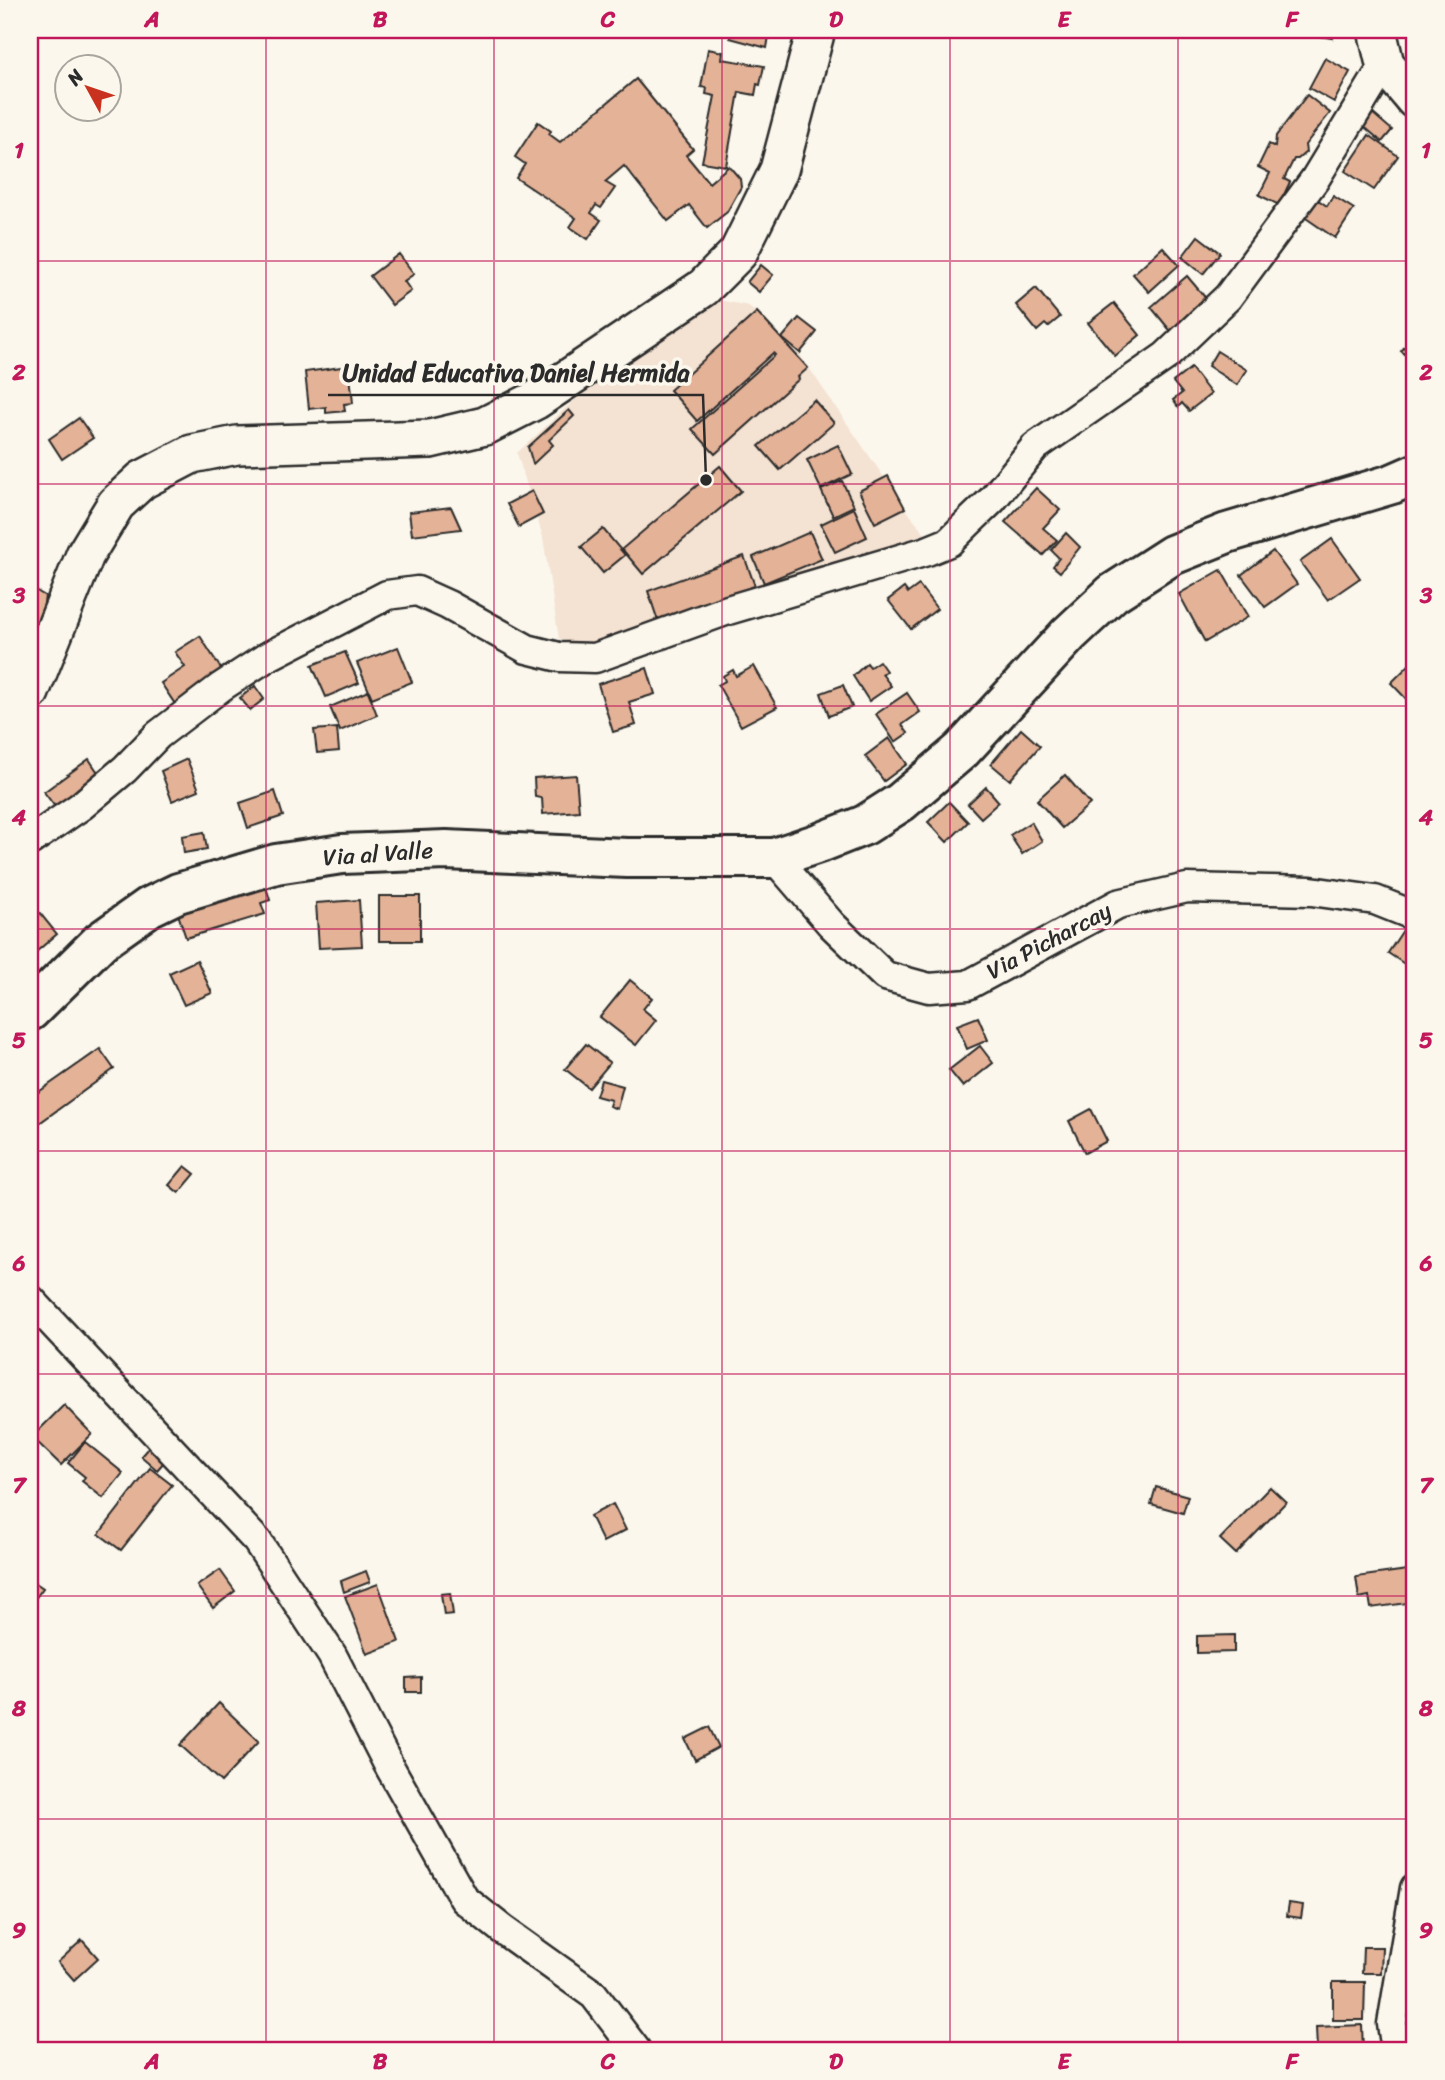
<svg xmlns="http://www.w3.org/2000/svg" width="1445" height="2080" font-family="Sriracha,sans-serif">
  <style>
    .built { fill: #f4e2d2 }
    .building { fill: #e4b297; stroke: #2b2b2b; stroke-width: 2 }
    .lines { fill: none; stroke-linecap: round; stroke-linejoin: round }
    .minor-casing { stroke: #2b2b2b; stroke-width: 33 }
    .tertiary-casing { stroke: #2b2b2b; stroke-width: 42 }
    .secondary-casing { stroke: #2b2b2b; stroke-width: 44 }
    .minor { stroke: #fbf7ec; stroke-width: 28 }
    .tertiary { stroke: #fbf7ec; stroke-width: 37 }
    .secondary { stroke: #fbf7ec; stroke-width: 38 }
    .grid { fill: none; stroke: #c2185b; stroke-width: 2; stroke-opacity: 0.55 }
    .labels { text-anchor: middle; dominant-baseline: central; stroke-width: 7; stroke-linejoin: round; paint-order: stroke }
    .street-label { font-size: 23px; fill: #2b2b2b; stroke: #fbf7ec }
    .leader { fill: none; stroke: #2b2b2b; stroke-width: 2.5 }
    .callout-dot { fill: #2b2b2b; stroke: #fbf7ec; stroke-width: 2.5 }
    .callout-label { font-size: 24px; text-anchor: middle; font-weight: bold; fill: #2b2b2b; stroke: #fbf7ec; stroke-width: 7; stroke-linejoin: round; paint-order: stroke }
    .neatline { fill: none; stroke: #c2185b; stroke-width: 2.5 }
    .grid-label { font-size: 23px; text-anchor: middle; font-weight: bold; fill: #c2185b }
  </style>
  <rect width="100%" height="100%" fill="#fbf7ec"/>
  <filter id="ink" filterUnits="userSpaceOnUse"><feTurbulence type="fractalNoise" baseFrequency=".0143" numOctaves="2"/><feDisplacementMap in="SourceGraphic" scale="14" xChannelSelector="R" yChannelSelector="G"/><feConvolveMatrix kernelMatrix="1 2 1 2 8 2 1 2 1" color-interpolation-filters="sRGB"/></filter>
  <g filter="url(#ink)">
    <polygon class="built" points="713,299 749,306 800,355 905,508 927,537 588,647 559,639 543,537 517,453 605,372 613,378 644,344"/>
    <g class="building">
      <polygon points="731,30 770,30 767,48 730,38"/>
      <polygon points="1312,30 1334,30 1333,38 1311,35"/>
      <polygon points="708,49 723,52 722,59 764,66 760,85 757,84 755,95 739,92 726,166 702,162 715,96 706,94 707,88 701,87"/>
      <polygon points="1325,58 1350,72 1334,102 1309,88"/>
      <polygon points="636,79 693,149 686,155 709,183 729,166 740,179 741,187 727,212 707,228 689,205 668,221 624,166 605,182 615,188 601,208 596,205 591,213 601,220 588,239 570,227 576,218 516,178 525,164 515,157 538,122 551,131 549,134 560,142"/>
      <polygon points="1307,95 1330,113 1305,145 1306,152 1298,159 1294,159 1284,179 1290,182 1279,205 1259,195 1270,173 1258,167 1269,144 1275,147 1276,136"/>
      <polygon points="1371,112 1392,130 1382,142 1361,124"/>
      <polygon points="1369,135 1398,156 1374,190 1345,171"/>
      <polygon points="1311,195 1327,206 1333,196 1354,209 1335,238 1300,214"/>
      <polygon points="1198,236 1220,253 1203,274 1182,257"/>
      <polygon points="1163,247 1179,265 1149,292 1133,274"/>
      <polygon points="399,254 414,274 404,281 411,291 392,305 370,276"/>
      <polygon points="761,265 773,275 759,292 747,282"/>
      <polygon points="1187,276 1209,302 1173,334 1151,307"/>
      <polygon points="1036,288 1060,317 1048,327 1045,324 1037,331 1016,305"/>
      <polygon points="1114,303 1140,335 1115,356 1088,323"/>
      <polygon points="757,312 808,368 798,377 799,379 715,454 692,429 775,355 773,353 697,421 670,390"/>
      <polygon points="799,318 817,332 800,353 782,338"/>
      <polygon points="1415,335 1415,362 1401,351"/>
      <polygon points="1217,351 1247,370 1237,385 1208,366"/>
      <polygon points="349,366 353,403 344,404 345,411 326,413 326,407 309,409 305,372"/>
      <polygon points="1191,368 1211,394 1189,411 1182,403 1178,407 1173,400 1182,393 1173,382"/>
      <polygon points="814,400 834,423 780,470 759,446"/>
      <polygon points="569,410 574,416 549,440 553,445 533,464 528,447"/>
      <polygon points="79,418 93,438 62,459 49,439"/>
      <polygon points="838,445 852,474 821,489 807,460"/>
      <polygon points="720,466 741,491 643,574 622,549"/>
      <polygon points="888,476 905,508 875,523 859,491"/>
      <polygon points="842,481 854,506 833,516 821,490"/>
      <polygon points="1036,488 1060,510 1043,528 1057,540 1043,555 1005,522"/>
      <polygon points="532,491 543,514 519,527 507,504"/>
      <polygon points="451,507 461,529 412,535 409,512"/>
      <polygon points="854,508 867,537 835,552 821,524"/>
      <polygon points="603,529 625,555 603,573 581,547"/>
      <polygon points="810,532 822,559 764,583 753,557"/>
      <polygon points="1066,533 1080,547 1060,572 1053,566 1059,558 1051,550"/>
      <polygon points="1332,539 1360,578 1328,600 1300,562"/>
      <polygon points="1273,551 1297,584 1265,607 1241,575"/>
      <polygon points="744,556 756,589 659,624 648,591"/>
      <polygon points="1221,570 1248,617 1205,642 1179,594"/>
      <polygon points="919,585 937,609 911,629 888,600 904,588 908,593"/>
      <polygon points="30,587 45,596 44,603 47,604 41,637 30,635"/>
      <polygon points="200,636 223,672 175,704 161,683 185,667 175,652"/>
      <polygon points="398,647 412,682 372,698 357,663"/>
      <polygon points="345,652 359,683 326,697 312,665"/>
      <polygon points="879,661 886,671 882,674 891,686 869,701 853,676 867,663 870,667"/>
      <polygon points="1413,661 1415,663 1414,707 1391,683"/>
      <polygon points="754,666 777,707 741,726 718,685 725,681 723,676 733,670 736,676"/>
      <polygon points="647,668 655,694 629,702 636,725 613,732 598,684"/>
      <polygon points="843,685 852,707 829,716 821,693"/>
      <polygon points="255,686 264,699 250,710 240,698"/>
      <polygon points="368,691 377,715 340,731 330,707"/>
      <polygon points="907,693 920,712 902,725 908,733 895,742 876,714"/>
      <polygon points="337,728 339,751 317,753 314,730"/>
      <polygon points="1021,729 1040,746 1010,780 991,764"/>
      <polygon points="889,738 907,764 884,781 865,756"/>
      <polygon points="89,759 103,780 59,812 44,792"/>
      <polygon points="187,759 199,790 172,801 161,771"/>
      <polygon points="576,775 579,811 543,814 542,798 535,797 534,778"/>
      <polygon points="1065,775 1090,804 1062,828 1037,800"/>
      <polygon points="986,787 999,802 981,818 968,804"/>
      <polygon points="275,791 283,816 248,828 240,803"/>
      <polygon points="949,802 968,822 947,842 928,822"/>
      <polygon points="1031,822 1042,841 1022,854 1010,835"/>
      <polygon points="204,832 207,849 184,853 182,836"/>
      <polygon points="266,887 270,900 261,903 265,914 186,938 178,914"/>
      <rect x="379" y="896" width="41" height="45"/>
      <polygon points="359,900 362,946 319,948 316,903"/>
      <polygon points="30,901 57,934 30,957"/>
      <polygon points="1407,924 1415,929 1415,971 1388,953"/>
      <polygon points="197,960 212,993 184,1005 169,973"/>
      <polygon points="630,980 652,998 643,1009 656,1020 636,1045 600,1017"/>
      <polygon points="978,1017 988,1040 967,1049 957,1025"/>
      <polygon points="586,1044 610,1063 589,1088 565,1069"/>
      <polygon points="980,1046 993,1063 963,1087 949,1070"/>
      <polygon points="100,1049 114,1069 38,1124 30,1112 30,1098"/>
      <polygon points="601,1080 623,1086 617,1109 609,1106 611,1100 596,1096"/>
      <polygon points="1091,1109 1107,1141 1085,1153 1069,1121"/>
      <polygon points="185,1166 195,1174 179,1193 169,1185"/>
      <polygon points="64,1405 92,1434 61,1465 32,1437"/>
      <polygon points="156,1439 172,1453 157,1470 141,1456"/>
      <polygon points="85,1442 123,1473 103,1498 82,1481 85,1477 68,1463"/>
      <polygon points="150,1468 172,1485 121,1550 99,1534"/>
      <polygon points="1156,1487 1188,1496 1183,1513 1151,1504"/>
      <polygon points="1270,1487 1286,1502 1236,1554 1220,1539"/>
      <polygon points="613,1504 626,1530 603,1542 590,1516"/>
      <polygon points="1415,1569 1415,1602 1371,1608 1369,1596 1359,1598 1356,1577"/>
      <polygon points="220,1570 235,1591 213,1608 197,1586"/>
      <polygon points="366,1571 370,1582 344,1592 341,1581"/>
      <polygon points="30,1579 43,1588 32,1603 36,1606 30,1615"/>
      <polygon points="378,1584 399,1642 367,1654 345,1596"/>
      <polygon points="450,1593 453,1614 444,1615 441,1594"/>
      <polygon points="1234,1635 1234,1652 1197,1653 1197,1636"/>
      <polygon points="421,1677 421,1692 406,1692 406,1678"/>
      <polygon points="219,1703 259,1741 221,1782 180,1745"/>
      <polygon points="709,1727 719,1747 695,1760 685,1739"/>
      <polygon points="1289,1903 1303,1905 1301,1918 1287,1916"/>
      <polygon points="82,1940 98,1958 74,1980 58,1962"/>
      <polygon points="1363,1947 1382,1947 1381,1973 1362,1973"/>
      <polygon points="1333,1982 1365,1982 1364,2020 1333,2020"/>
      <polygon points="1362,2025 1363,2050 1317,2050 1316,2027"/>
    </g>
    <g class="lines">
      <defs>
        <g id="minor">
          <polyline points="30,841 81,806 125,769 158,735 221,687 267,657 387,595 417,591 448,605 527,649 559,657 595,658 728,610 927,551 949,542 967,524 992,500 1035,447 1166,356 1228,297 1315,179 1385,64"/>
          <polyline points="774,858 831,924 885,976 929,988 968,985 1118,904 1187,888 1311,891 1375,900 1415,916"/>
          <polyline points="30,1299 257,1541 332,1655 388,1764 464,1899 503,1930 594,1995 636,2050"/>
          <polyline points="1396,2050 1392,2024 1415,1888"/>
        </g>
        <g id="tertiary">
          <polyline points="1377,30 1385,64 1415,100"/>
          <polyline points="30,692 85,555 116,504 142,480 192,454 237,445 430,439 485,426 536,400 703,288 738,253 779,170 816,30"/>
        </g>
        <polyline id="secondary" points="30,1011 101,941 149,907 178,893 276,864 342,854 446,850 627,858 774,858 822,842 865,825 901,802 962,750 1069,634 1113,593 1172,555 1227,533 1392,484 1415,474"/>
      </defs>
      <use href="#minor" class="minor-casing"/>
      <use href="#tertiary" class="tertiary-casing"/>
      <use href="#secondary" class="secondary-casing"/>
      <use href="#minor" class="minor"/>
      <use href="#tertiary" class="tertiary"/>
      <use href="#secondary" class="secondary"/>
    </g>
  </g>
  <path class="grid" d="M266,30v2020M494,30v2020M722,30v2020M950,30v2020M1178,30v2020M30,261h1385M30,484h1385M30,706h1385M30,929h1385M30,1151h1385M30,1374h1385M30,1596h1385M30,1819h1385"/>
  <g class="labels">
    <g class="street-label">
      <text transform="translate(378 854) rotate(-4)">Via al Valle</text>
      <text transform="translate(1049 941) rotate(-28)">Via Picharcay</text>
    </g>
  </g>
  <path class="leader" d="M706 480L703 395H328"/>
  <circle class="callout-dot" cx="706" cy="480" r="7"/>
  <g class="callout-label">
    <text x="516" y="381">Unidad Educativa Daniel Hermida</text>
  </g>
  <rect width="1445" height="2080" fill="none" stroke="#fbf7ec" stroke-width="77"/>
  <g transform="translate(88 88) rotate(310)"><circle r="33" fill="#fbf7ec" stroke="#a8a59f" stroke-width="2"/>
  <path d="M0-5L12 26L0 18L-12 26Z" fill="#c8321e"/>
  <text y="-10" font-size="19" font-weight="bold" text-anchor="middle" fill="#2b2b2b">N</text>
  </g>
  <rect x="38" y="38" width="1368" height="2004" class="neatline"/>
  <g class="grid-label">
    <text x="152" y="27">A</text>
    <text x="380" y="27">B</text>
    <text x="608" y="27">C</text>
    <text x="836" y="27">D</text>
    <text x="1064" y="27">E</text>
    <text x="1292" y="27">F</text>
    <text x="19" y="158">1</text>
    <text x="1426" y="158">1</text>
    <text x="19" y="380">2</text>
    <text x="1426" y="380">2</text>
    <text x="19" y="603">3</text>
    <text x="1426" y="603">3</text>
    <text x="19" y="825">4</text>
    <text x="1426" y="825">4</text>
    <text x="19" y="1048">5</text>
    <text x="1426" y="1048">5</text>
    <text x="19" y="1271">6</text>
    <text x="1426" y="1271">6</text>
    <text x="19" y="1493">7</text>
    <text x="1426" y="1493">7</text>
    <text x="19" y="1716">8</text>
    <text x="1426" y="1716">8</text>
    <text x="19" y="1938">9</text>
    <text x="1426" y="1938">9</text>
    <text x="152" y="2069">A</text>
    <text x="380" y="2069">B</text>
    <text x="608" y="2069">C</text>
    <text x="836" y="2069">D</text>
    <text x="1064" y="2069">E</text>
    <text x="1292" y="2069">F</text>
  </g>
</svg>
